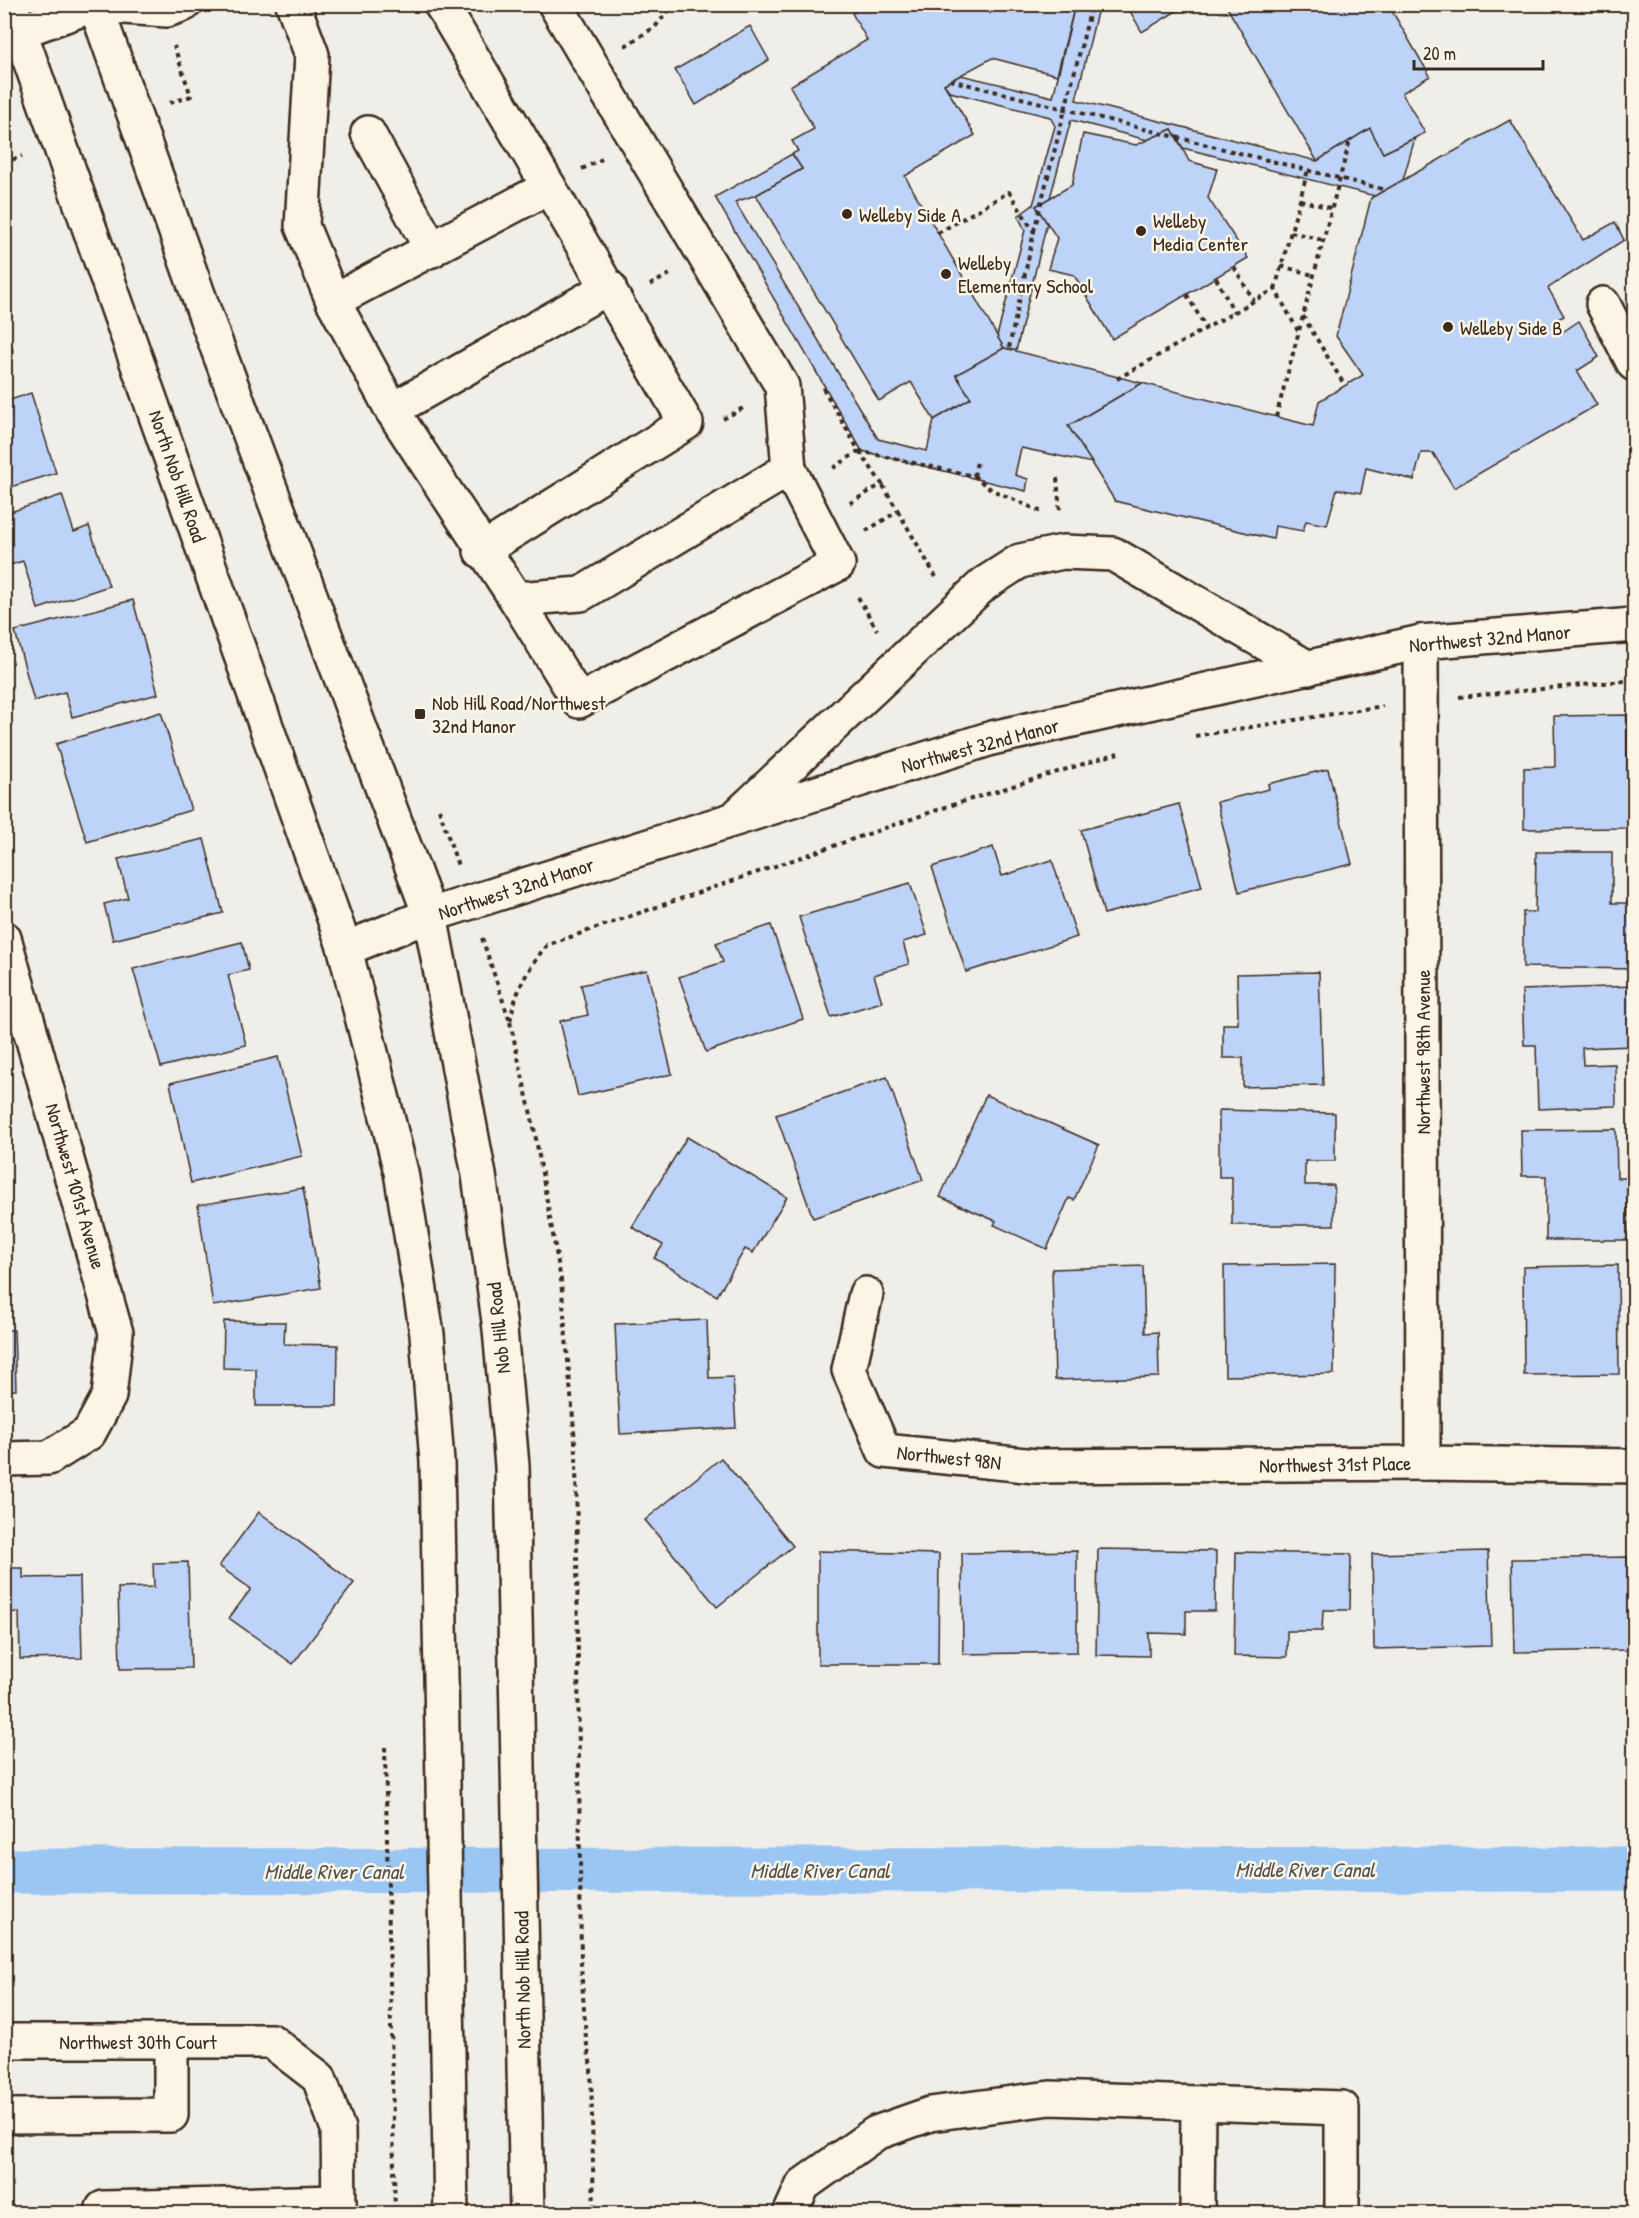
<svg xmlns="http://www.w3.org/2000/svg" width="1639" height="2218" font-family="'Patrick Hand',sans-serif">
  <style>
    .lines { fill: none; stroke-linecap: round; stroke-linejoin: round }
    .canal { stroke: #99c6f3; stroke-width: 45 }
    .building { fill: #bed3f8; stroke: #3b2a1e; stroke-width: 1.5 }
    .minor-casing { stroke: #3b2a1e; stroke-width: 38 }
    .major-casing { stroke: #3b2a1e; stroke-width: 38 }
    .path { stroke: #3b2a1e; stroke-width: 4; stroke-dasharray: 4.5 4.5; stroke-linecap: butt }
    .minor { stroke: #fcf5e5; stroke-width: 33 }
    .major { stroke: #fcf5e5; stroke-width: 33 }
    .poi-dot { fill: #3b2a1e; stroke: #fcf5e5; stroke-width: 2 }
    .labels { text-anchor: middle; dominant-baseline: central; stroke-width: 5; stroke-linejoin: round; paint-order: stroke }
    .poi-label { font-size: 20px; fill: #3b2a1e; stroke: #fcf5e5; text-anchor: start }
    .street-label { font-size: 20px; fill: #3b2a1e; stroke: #fcf5e5 }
    .water-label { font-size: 21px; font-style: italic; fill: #525153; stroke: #fcf5e5 }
  </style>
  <rect width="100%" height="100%" fill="#f0eee9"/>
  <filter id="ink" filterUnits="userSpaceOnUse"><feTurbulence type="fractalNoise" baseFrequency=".0167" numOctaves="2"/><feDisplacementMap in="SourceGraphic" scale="12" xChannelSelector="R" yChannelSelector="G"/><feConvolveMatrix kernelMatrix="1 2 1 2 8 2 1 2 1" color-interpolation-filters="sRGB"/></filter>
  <g filter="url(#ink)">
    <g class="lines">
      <polyline class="canal" points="4,1871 1634,1869"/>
    </g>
    <g class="building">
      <polygon points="867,4 985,4 990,13 992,4 1081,4 1074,9 1057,75 992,58 944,84 975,135 905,176 1004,348 956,375 971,398 934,420 911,382 879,401 756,195 802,169 792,154 798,151 792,141 814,129 790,86 867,40 852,13"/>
      <polygon points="1081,4 1099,4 1076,100 1317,161 1370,128 1383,153 1415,138 1403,180 1375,196 1183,148 1172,129 1147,140 1071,120 1050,198 1036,206 1047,223 1016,351 1004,348 997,336 1025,230 1018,216 1033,205 1055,126 1050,117 950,92 944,84 961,75 1053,97 1074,9"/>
      <polygon points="1126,4 1188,4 1142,32"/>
      <polygon points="1225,4 1388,4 1430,76 1402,93 1425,133 1383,153 1370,128 1317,161"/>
      <polygon points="1626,4 1634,4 1634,22 1624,6"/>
      <polygon points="750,26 769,60 696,105 675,70"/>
      <polygon points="1510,120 1583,240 1615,222 1624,240 1548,288 1564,316 1554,321 1561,333 1579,321 1599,357 1577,371 1597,405 1454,488 1433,453 1421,453 1414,480 1366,468 1361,493 1337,489 1327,525 1306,521 1303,531 1275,526 1273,539 1115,501 1068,426 1142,383 1313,426 1319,401 1363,375 1336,336 1371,198"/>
      <polygon points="1172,129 1189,161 1217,169 1208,198 1248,258 1112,339 1074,275 1048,269 1057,238 1036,206 1072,185 1083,134 1136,145"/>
      <polygon points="792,154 802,169 756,195 735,202 878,439 927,451 934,420 971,398 956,375 1004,348 1142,383 1068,426 1092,463 1021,448 1015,475 1028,479 1026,491 862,451 715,197"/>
      <polygon points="4,325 13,351 4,354"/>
      <polygon points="31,393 56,473 4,489 4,402"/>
      <polygon points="62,495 74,532 89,526 109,586 38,609 23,561 4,567 4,514"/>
      <polygon points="133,600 158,694 72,717 65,692 34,701 15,631"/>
      <polygon points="161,712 191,810 87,842 56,744"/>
      <polygon points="1627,715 1628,828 1524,829 1524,768 1555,767 1554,716"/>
      <polygon points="1328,769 1352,864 1239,892 1217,802 1269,789 1268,784"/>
      <polygon points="1179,804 1202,887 1104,914 1081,830"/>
      <polygon points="204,839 223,913 113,940 104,904 128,898 118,859"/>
      <polygon points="993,847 1002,876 1052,860 1077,937 966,972 932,867"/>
      <polygon points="1536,852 1612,852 1612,903 1634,903 1634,969 1523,967 1523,912 1535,912"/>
      <polygon points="910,883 927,935 903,942 909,964 874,975 882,1002 831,1017 799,917"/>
      <polygon points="771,925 803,1019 706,1052 679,977 723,962 716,943"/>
      <polygon points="242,942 249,970 228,975 246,1045 161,1067 133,969"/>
      <polygon points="647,970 672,1074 578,1096 560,1021 588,1015 581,985"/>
      <polygon points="1319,972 1323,1085 1243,1087 1243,1058 1223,1058 1223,1024 1238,1024 1237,974"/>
      <polygon points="1634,986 1634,1046 1582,1048 1583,1065 1615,1064 1616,1106 1538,1109 1536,1045 1524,1045 1522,990"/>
      <polygon points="278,1057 302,1156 191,1183 170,1083"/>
      <polygon points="887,1077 923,1180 813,1218 776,1115"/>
      <polygon points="986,1095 1099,1145 1074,1200 1069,1198 1047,1249 994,1225 996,1221 940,1197"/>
      <polygon points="1219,1110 1335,1113 1335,1161 1305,1161 1305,1185 1334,1185 1334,1225 1232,1225 1232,1177 1219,1177"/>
      <polygon points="1616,1129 1617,1178 1627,1178 1628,1240 1546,1240 1546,1176 1522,1176 1521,1130"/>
      <polygon points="687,1137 787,1197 753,1253 745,1249 717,1296 654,1258 663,1245 632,1227"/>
      <polygon points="303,1188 321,1288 213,1306 198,1205"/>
      <polygon points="1335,1264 1334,1374 1225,1376 1224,1266"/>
      <polygon points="1618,1265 1619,1374 1524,1375 1523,1267"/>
      <polygon points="1143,1266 1145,1333 1158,1332 1159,1377 1055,1380 1052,1269"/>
      <polygon points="707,1320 709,1378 733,1377 736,1428 620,1434 615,1324"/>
      <polygon points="224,1321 285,1322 284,1344 338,1345 337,1406 256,1406 256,1369 223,1368"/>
      <polygon points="4,1330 14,1330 16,1390 4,1390"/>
      <polygon points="721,1458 793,1546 717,1607 645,1520"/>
      <polygon points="259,1512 354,1583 293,1664 229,1618 251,1589 219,1566"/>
      <polygon points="1098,1549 1216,1551 1215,1611 1186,1611 1186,1634 1149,1633 1149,1656 1096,1655"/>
      <polygon points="818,1551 939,1554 938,1664 818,1664"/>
      <polygon points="1077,1551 1077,1652 963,1654 962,1553"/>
      <polygon points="1488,1551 1491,1646 1374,1649 1372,1554"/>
      <polygon points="1236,1552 1351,1554 1350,1610 1323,1610 1322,1631 1287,1631 1287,1657 1234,1656"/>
      <polygon points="1628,1557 1630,1650 1514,1652 1512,1559"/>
      <polygon points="188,1562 191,1668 120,1669 118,1588 154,1587 153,1563"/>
      <polygon points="4,1568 23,1568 23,1578 80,1577 82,1658 20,1659 19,1612 4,1613"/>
    </g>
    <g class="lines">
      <defs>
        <g id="minor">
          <polyline points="293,4 312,55 302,226 333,301 392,410 516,599 581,594 789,469 782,386 555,4"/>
          <polyline points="95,5 167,10 184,4"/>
          <polyline points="4,37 96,4"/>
          <polyline points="368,133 432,250"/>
          <polyline points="333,301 549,187 441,4"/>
          <polyline points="1603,304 1634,364"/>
          <polyline points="392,410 609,287"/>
          <polyline points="481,551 686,423 549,187"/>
          <polyline points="516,599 579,701 838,564 789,469"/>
          <polyline points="1421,642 1423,1463"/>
          <polyline points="739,814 984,584 1020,561 1063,552 1113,554 1308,668"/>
          <polyline points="4,938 116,1333 109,1396 89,1433 49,1458 4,1459"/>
          <polyline points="345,949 430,915 992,738 1421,642 1634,625"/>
          <polyline points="866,1294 849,1370 884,1451 1036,1466 1423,1463 1634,1466"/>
          <polyline points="4,2041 271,2041 319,2078 338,2129 339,2214"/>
          <polyline points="4,2116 171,2115 171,2041"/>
          <polyline points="103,2208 339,2202"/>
          <polyline points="790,2214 803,2185 876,2133 930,2114 1050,2098 1342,2108 1342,2214"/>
          <polyline points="1197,2214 1198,2103"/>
        </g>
        <g id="major">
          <polyline points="10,4 345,949 401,1172 427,1334 437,1462 451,2214"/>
          <polyline points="95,4 210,328 430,915 479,1175 500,1329 512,1466 527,2214"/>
        </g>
      </defs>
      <use href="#minor" class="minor-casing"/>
      <use href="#major" class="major-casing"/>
      <g class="path">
        <polyline points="625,46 655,27 674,4"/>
        <polyline points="950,80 1386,190"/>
        <polyline points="170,103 191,96 174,46"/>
        <polyline points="4,163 22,156"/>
        <polyline points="582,169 602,159"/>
        <polyline points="1300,200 1330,208"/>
        <polyline points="1034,231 1092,4"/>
        <polyline points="1291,232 1322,240"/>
        <polyline points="938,233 1009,192 1034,232 1009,348"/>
        <polyline points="1281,266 1313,275"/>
        <polyline points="1234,267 1254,301"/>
        <polyline points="1216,278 1234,312"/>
        <polyline points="650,285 670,274"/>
        <polyline points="1275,289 1308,170"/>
        <polyline points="1187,295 1206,328"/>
        <polyline points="1303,316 1345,386"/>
        <polyline points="1117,379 1275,289 1298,331"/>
        <polyline points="823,388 859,451 832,469"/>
        <polyline points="1276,417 1350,140"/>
        <polyline points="723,419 745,407"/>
        <polyline points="859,451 974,476 992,490 1042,512"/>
        <polyline points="974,476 977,462"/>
        <polyline points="1057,478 1060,512"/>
        <polyline points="850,503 882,484 860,452"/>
        <polyline points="898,511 936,577"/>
        <polyline points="866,531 898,511 882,484"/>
        <polyline points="858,597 877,630"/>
        <polyline points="1459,697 1634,680"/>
        <polyline points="1195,736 1383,706"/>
        <polyline points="439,809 458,866"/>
        <path d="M482,938l28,84c5,-30 17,-53 37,-77l399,-138 172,-54"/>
        <polyline points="510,1022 534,1128 561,1280 576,1453 581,1966 586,2039 591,2067 594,2214"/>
        <polyline points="385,1747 395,2214"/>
      </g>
      <use href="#minor" class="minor"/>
      <use href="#major" class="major"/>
    </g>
  </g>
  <g class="poi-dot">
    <circle cx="847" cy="214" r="6"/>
    <circle cx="1141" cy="231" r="6"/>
    <circle cx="946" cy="274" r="6"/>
    <circle cx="1448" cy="327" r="6"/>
    <rect x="414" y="708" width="12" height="12" rx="3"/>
  </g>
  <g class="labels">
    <g class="poi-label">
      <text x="859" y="214">Welleby Side A</text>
      <text x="1153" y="220">Welleby<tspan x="1153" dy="23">Media Center</tspan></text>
      <text x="958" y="262">Welleby<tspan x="958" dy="23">Elementary School</tspan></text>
      <text x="1460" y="327">Welleby Side B</text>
      <text x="432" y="702">Nob Hill Road/Northwest<tspan x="432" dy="23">32nd Manor</tspan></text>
    </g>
    <g class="street-label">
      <text transform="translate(178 476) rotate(71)">North Nob Hill Road</text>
      <text transform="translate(1490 638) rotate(-5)">Northwest 32nd Manor</text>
      <text transform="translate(980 745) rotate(-15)">Northwest 32nd Manor</text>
      <text transform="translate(516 888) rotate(-18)">Northwest 32nd Manor</text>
      <text transform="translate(1422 1052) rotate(-90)">Northwest 98th Avenue</text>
      <text transform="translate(76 1186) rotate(74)">Northwest 101st Avenue</text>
      <text transform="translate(498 1328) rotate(-96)">Nob Hill Road</text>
      <text transform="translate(949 1457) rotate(6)">Northwest 98N</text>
      <text transform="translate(1335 1464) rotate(-1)">Northwest 31st Place</text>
      <text transform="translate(522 1980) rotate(-91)">North Nob Hill Road</text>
      <text x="138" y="2041">Northwest 30th Court</text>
    </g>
    <g class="water-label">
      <text x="1305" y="1869">Middle River Canal</text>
      <text x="820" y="1870">Middle River Canal</text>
      <text x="334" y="1871">Middle River Canal</text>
    </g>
  </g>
  <rect width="1639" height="2218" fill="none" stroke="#fcf5e5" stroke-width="24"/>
  <rect x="12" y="12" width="1615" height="2194" fill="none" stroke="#3b2a1e" stroke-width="2" filter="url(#ink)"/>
  <path d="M1414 60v9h129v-9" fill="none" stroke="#3b2a1e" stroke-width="3"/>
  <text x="1423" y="60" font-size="18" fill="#3b2a1e" stroke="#fcf5e5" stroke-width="4.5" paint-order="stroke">20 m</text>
</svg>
